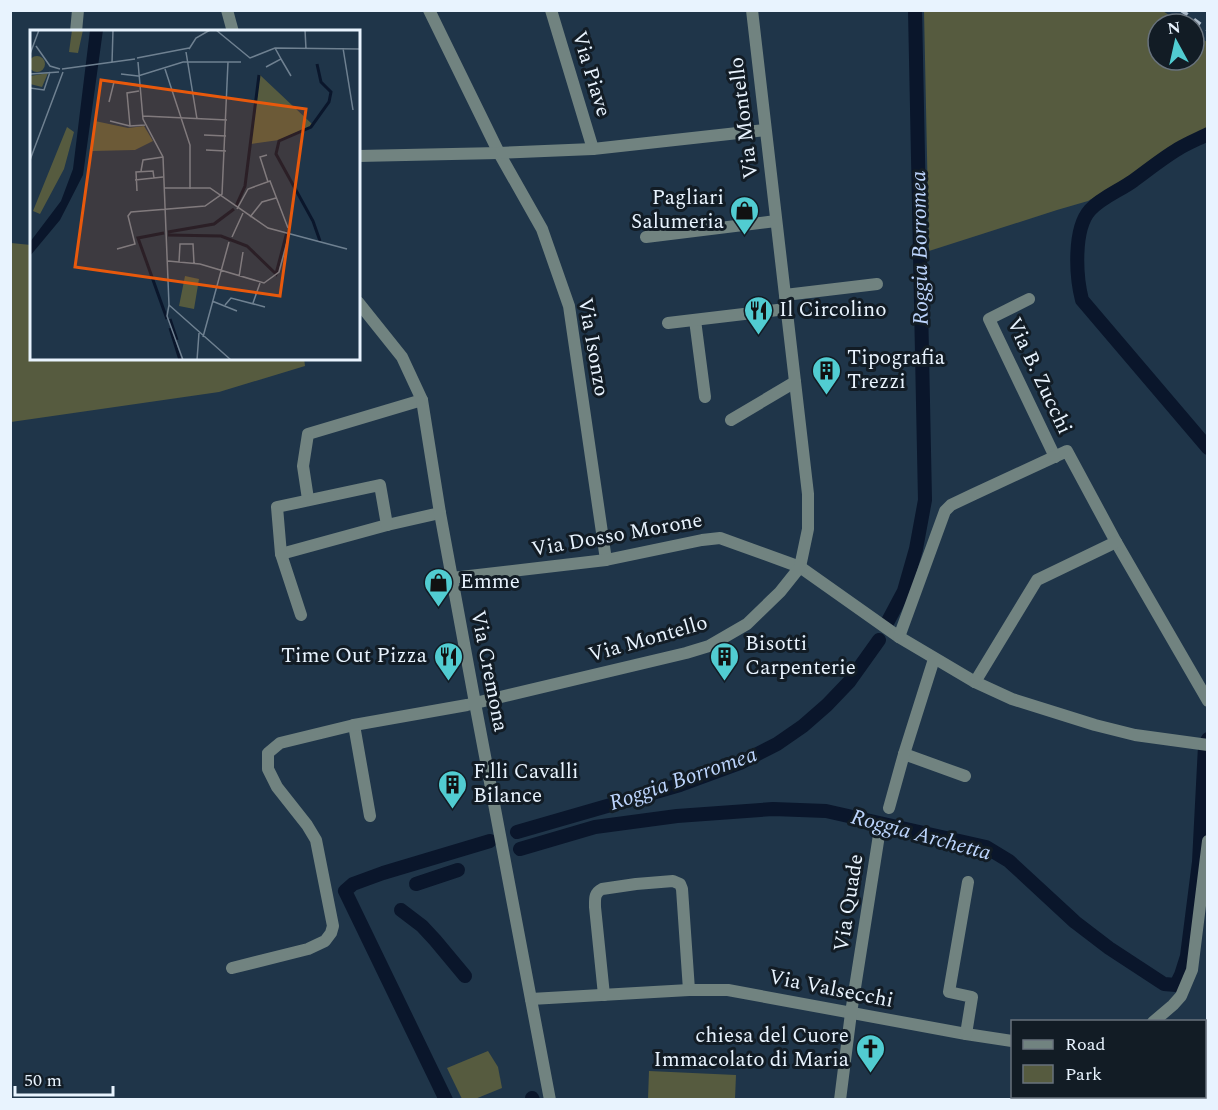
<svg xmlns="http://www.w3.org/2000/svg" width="1218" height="1110" font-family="Spectral,serif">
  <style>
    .green { fill: #565b3f }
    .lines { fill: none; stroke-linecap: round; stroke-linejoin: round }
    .canal { stroke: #0a162b; stroke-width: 14 }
    .minor { stroke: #718380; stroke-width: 12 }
    .tertiary { stroke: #718380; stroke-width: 12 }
    .rail { stroke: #a9b7c5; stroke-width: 4; stroke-dasharray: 8 8; stroke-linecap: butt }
    .labels { text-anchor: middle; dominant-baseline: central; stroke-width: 6; stroke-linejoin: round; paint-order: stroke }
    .street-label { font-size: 21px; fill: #e8f3fe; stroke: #121c25 }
    .poi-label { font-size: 21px; fill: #e8f3fe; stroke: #121c25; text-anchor: start }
    .water-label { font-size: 22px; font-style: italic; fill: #bdd5fd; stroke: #121c25 }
    .inset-river { fill: none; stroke: #0a162b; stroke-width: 3 }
    .inset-road { fill: none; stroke: #6f8191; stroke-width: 1.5 }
    .view { fill: #e8590c; fill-opacity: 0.15; stroke: #e8590c; stroke-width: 3 }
    .inset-edge { fill: none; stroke: #e8f3fe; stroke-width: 3 }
  </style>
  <rect width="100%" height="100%" fill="#1f3549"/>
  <g class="green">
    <polygon points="924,11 1163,11 1182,24 1158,24 1158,60 1194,60 1194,33 1207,42 1207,130 1179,145 1146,166 1088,201 1057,210 929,251"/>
    <polygon points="11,243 31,245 32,358 304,358 305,366 219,392 11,422"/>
    <polygon points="488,1051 498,1067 502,1088 475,1099 462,1099 447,1068"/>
    <polygon points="649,1071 736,1075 735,1099 648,1099"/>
  </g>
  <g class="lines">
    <g class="canal">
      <path d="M1208,134c-10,5 -20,9 -30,15 -15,9 -30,21 -45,32 -14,10 -31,16 -43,29 -17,19 -14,67 -8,90l126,148"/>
      <polyline points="887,623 904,591 916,549 925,500 915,10"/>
      <polyline points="517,832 680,785 740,763 777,744 803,726 827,705 849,682 879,640"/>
      <polyline points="520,849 595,827 677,816 773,809 826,811 986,847 1009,861 1075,922 1109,948 1164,984 1176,985 1181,975 1187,956 1199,862 1205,746 1208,739"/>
      <polyline points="416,884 458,870"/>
      <polyline points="401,910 422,926 435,940 465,976"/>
      <polyline points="532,1098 533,1100"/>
      <polyline points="446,1100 345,891 353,884 383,873 490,841"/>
    </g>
    <g class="minor">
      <polyline points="429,10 499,153 542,229 569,306 606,560"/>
      <polyline points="551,10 593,149"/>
      <polyline points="76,32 78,10"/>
      <polyline points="358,156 499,153 593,149 765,130"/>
      <polyline points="646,237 776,221"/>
      <polyline points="785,295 877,284"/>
      <polyline points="1029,299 989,319 1055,457"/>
      <polyline points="695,320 705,397"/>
      <polyline points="668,323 786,309"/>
      <polyline points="731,420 795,382"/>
      <polyline points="308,499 303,466 308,434 422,400"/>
      <polyline points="281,554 387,525 440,513"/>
      <polyline points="452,578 606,560 702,540 720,538 800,567 899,637 975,682 1012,699 1095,725 1135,735 1208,745"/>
      <polyline points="301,615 281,554 277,507 380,485 387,525"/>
      <polyline points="899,637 945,511 951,505 972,495 1067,451 1116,542 1208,701"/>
      <polyline points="975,682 1037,580 1116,542"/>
      <polyline points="354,725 370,816"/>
      <polyline points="904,754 965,776"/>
      <polyline points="889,808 904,754 934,659"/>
      <polyline points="232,968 308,949 325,941 331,933 333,926 316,840 307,825 277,787 268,769 268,753 280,743 354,725 467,705 686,653 709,646 747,624 780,592 800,567 808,529 808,494 752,10"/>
      <path d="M604,995l-9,-88c0,-8 -1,-14 7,-18l34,-5 37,-3 7,3 2,5 7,101"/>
      <polyline points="531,999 689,990 728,990 966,1034 1012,1041"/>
      <polyline points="1153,1022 1173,1005 1181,996 1192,970 1208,841"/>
      <polyline points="966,1034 972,997 949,992 968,882"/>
      <polyline points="840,1100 851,1013 879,835"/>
      <polyline points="1092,1100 1092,1096"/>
    </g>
    <g class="tertiary">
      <polyline points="227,10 233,32"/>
      <polyline points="358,302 402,357 422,400 440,513 475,703 550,1100"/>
    </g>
    <polyline class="rail" points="1181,10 1208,30"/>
  </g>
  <defs>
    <symbol id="shop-pin" viewBox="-11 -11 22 30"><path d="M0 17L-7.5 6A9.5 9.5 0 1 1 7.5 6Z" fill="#51ccd1" stroke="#121c25"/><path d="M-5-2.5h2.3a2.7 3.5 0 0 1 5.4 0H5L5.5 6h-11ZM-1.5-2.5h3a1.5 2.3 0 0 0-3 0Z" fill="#111"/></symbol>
    <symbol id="restaurant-pin" viewBox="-11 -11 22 30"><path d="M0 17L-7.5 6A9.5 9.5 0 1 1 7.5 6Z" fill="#51ccd1" stroke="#121c25"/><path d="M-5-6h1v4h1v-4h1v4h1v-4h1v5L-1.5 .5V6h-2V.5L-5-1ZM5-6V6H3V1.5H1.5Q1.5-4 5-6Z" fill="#111"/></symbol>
    <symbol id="building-pin" viewBox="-11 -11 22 30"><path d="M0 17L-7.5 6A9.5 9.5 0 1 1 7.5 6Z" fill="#51ccd1" stroke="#121c25"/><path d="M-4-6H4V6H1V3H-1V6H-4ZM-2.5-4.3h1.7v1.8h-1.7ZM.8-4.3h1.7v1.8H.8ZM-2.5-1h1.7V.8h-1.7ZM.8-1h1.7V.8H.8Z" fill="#111"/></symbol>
    <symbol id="church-pin" viewBox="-11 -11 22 30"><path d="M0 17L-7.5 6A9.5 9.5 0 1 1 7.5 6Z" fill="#51ccd1" stroke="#121c25"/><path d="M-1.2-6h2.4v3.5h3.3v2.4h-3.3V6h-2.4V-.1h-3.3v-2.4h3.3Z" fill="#111"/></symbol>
  </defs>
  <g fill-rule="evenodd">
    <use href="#shop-pin" x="728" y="194" width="33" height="45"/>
    <use href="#restaurant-pin" x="742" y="294" width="33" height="45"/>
    <use href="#building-pin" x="810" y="354" width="33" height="45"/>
    <use href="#shop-pin" x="422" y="566" width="33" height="45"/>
    <use href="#restaurant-pin" x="432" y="640" width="33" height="45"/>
    <use href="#building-pin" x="708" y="640" width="33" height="45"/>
    <use href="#building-pin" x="436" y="768" width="33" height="45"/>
    <use href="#church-pin" x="854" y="1032" width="33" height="45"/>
  </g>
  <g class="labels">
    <g class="street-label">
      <text transform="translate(591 74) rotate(73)">Via Piave</text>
      <text transform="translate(744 118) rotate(-97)">Via Montello</text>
      <text transform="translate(593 347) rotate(80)">Via Isonzo</text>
      <text transform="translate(1039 376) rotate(65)">Via B. Zucchi</text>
      <text transform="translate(617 535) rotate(-10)">Via Dosso Morone</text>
      <text transform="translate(648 639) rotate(-16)">Via Montello</text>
      <text transform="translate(489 671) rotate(79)">Via Cremona</text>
      <text transform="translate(849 903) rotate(-81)">Via Quade</text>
      <text transform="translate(831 989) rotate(11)">Via Valsecchi</text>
    </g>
    <g class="poi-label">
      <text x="724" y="198" text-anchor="end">Pagliari<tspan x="724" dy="24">Salumeria</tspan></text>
      <text x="779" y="310">Il Circolino</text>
      <text x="847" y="358">Tipografia<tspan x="847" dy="24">Trezzi</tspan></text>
      <text x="460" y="582">Emme</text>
      <text x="745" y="644">Bisotti<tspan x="745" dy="24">Carpenterie</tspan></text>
      <text x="427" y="656" text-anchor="end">Time Out Pizza</text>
      <text x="473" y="772">F.lli Cavalli<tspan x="473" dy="24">Bilance</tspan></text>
      <text x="849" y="1036" text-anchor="end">chiesa del Cuore<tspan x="849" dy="24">Immacolato di Maria</tspan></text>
    </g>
    <g class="water-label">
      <text transform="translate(920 248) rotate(-91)">Roggia Borromea</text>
      <text transform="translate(683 779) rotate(-19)">Roggia Borromea</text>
      <text transform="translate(921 835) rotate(15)">Roggia Archetta</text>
    </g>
  </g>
  <g transform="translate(30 30)">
    <rect width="330" height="330" fill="#1f3549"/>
    <path d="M42,0h11l-5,23 -9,-1zM-1 34a8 8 0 1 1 16 0a8 8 0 1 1-16 0ZM18,43l-6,14 -12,-3v-8zM230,45l52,49 -1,2 -32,14 -28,4zM65,91l33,7 16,-2 9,15 -18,9 -43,1zM37,97l7,5 -10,37 -24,45 -7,-3zM155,246l14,3 -5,30 -15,-3z" fill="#565b3f"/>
    <path d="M60,0h13l-20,145 -23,45 -30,36v-14l31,-41 12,-32z" fill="#0a162b"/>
    <path class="inset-river" d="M287,34l4,18 10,10 -2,10 -18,25 -32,14 -3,13 37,67 7,20M206,176l9,-20 14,-111M138,202l46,-8 20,-15M134,203l-26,5 29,81M138,205l53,1 26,10 29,28 11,-42M140,289l7,21M140,298l10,32"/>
    <path class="inset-road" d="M186,0l34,28 25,-10 85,1M275,0l1,19M6,16l14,20 10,3M313,18l10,62M159,19l7,-11 14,-8M156,22l11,67M0,24l9,-24M107,28l52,-10M251,29l10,17M108,32l5,57 20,38 6,148 62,55M82,33l1,-33M236,37l15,-8 -6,-11M32,39l73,-10M135,39l25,76v44M0,44l29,-2M91,44l17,2 45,-14h58M0,58l14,2 6,-18M79,72l5,-20 25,3M113,86l84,4M80,91l20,5 15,-1M100,96l-3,-33 12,-2M174,105l22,1M176,120l20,1M237,125l-7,2 8,25M0,130l33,-88M111,141l2,-11 20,-3M105,150l28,-3M134,158h46l58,40 79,21M107,161l-1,-19 17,-1 1,7M207,179l11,-20 22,-8 18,47M220,187l12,-15 14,-4M202,207l11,-24M87,219l18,-5 -7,-28 3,-4 74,-6 17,-12 6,-132M138,231l32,3 64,19 15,-11 10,-37M149,232l1,-18h13l1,19M209,247l4,-25M182,271l25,10M223,273l7,-20M139,275l-2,11 16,44M195,275l6,-7 34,9M173,307l26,-95M167,330l2,-27"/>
    <path class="view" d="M71,50l205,29 -26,187 -205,-29z"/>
    <rect width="330" height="330" class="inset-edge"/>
  </g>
  <rect width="1218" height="1110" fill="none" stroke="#e8f3fe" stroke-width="24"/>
  <rect x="1011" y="1020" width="195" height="78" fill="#121c25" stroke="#68727c" stroke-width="1.5"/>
  <rect x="1023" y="1040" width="30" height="9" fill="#718380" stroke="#68727c" stroke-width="1.5"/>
  <text x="1065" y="1050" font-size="18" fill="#e8f3fe">Road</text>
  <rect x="1023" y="1065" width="30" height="18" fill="#565b3f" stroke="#68727c" stroke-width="1.5"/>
  <text x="1065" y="1080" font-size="18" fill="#e8f3fe">Park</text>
  <g transform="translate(1176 42) rotate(352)"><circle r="28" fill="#121c25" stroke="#68727c" stroke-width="1.5"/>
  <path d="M0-4.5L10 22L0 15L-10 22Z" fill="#51ccd1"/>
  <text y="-9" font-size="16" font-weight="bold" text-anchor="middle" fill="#e8f3fe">N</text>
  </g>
  <path d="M15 1086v9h98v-9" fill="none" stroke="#e8f3fe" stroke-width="3"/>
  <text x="24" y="1086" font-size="18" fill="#e8f3fe" stroke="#121c25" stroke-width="4.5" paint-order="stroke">50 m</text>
</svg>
